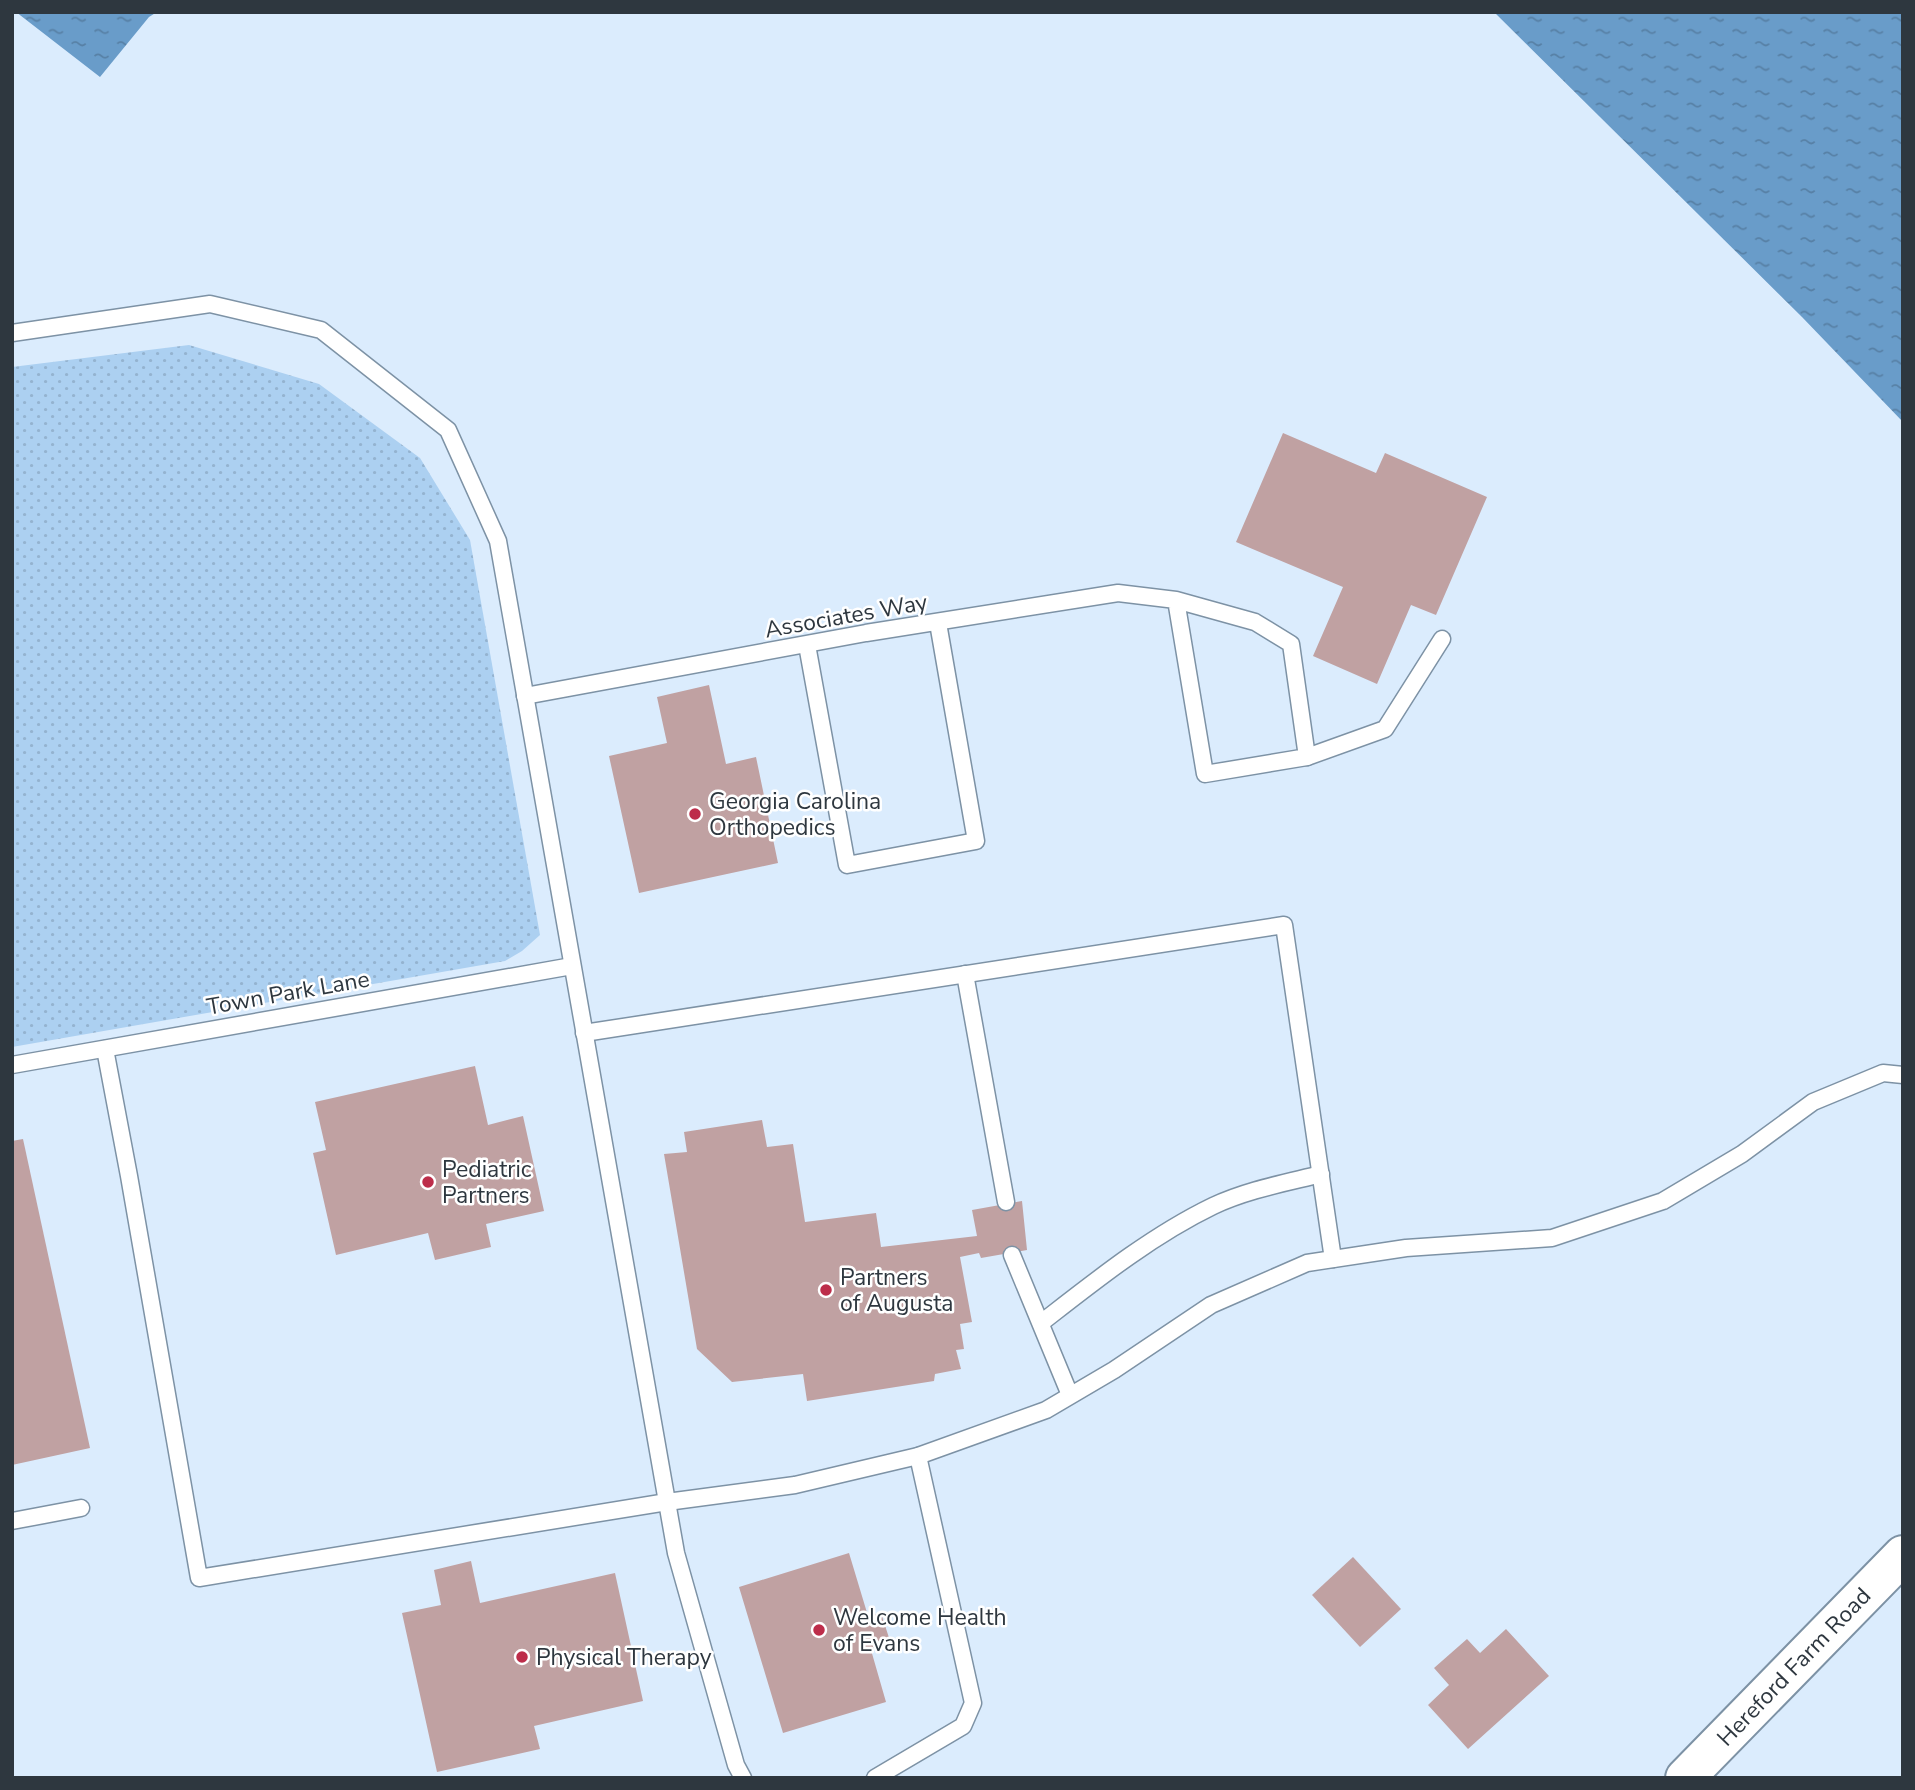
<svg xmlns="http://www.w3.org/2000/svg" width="1915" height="1790" font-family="'Nunito Sans',sans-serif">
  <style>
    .grass { fill: url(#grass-dots) }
    .water { fill: url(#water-ripples) }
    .building { fill: #c0a1a2 }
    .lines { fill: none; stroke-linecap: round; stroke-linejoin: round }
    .service-casing { stroke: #7d92a5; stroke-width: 19 }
    .tertiary-casing { stroke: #7d92a5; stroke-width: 42 }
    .service { stroke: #fff; stroke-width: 16 }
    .tertiary { stroke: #fff; stroke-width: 38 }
    .poi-dot { fill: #bd2d4a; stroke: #fff; stroke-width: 2.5 }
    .labels { text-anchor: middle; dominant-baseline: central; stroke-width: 5; stroke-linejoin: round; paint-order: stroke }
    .street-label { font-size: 23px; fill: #2e373f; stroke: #fff }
    .poi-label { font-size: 23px; fill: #2e373f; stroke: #fff; text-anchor: start }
  </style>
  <defs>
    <pattern id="grass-dots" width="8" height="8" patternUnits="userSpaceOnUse" patternTransform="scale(1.75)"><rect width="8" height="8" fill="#acd0f1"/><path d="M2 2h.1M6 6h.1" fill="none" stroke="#94b3d0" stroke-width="1.8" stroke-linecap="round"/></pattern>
    <pattern id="water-ripples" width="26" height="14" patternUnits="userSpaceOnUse" patternTransform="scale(1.75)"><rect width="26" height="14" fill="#699cc9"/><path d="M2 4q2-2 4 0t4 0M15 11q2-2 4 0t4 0" fill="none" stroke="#5780a5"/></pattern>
  </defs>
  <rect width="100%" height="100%" fill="#dbecfd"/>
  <polygon class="grass" points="189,345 319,384 420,458 470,540 540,935 522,951 505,961 12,1047 12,367"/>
  <g class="water">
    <polygon points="16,12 157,12 149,17 100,77"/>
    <polygon points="1494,12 1900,12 1903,16 1903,422 1802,317"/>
  </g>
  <g class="building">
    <polygon points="1283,433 1376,473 1385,453 1487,497 1436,615 1411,605 1377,684 1313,656 1343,587 1236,542"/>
    <polygon points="709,685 726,764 756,757 778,863 639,893 609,756 667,743 657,697"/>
    <polygon points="475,1066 488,1125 523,1116 544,1211 486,1224 491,1247 435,1260 428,1233 336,1255 313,1153 326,1150 315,1102"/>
    <polygon points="762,1120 767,1147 793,1144 805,1222 876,1213 881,1247 977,1236 972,1210 1022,1201 1027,1250 981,1258 979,1253 960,1257 972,1322 960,1324 964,1349 956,1350 961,1369 935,1374 934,1381 807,1401 803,1374 732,1382 697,1349 664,1154 687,1152 684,1132"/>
    <polygon points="23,1139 90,1448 12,1465 12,1141"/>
    <polygon points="849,1553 868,1616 881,1613 891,1644 871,1650 886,1702 783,1733 739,1587"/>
    <polygon points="1353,1557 1401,1609 1360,1647 1312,1595"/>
    <polygon points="471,1561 480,1603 615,1573 643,1701 534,1726 540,1749 437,1772 402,1613 441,1605 434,1570"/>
    <polygon points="1506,1629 1549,1676 1468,1749 1428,1705 1449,1685 1434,1668 1467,1639 1480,1653"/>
  </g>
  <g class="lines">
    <defs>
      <g id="service">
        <polyline points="12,333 210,304 321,330 448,430 498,541 676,1553 736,1765 743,1778"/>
        <polyline points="807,645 847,865 976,841 938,623"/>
        <polyline points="525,696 866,633 1118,593 1176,600 1255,622 1291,644 1307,757 1205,774 1176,600"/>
        <polyline points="1307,757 1385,729 1442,639"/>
        <polyline points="965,974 1006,1202"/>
        <polyline points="584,1033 1284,925 1333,1259"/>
        <polyline points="105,1049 129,1176 199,1578 667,1502 795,1485 918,1456 1046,1410 1114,1370 1211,1305 1307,1263 1406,1248 1552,1238 1663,1201 1742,1154 1813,1102 1883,1073 1903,1075"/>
        <polyline points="12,1065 572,966"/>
        <polyline points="1012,1255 1070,1395"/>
        <path d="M1041,1323c54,-42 110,-87 172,-117 34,-16 72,-23 108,-32"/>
        <polyline points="12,1521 81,1508"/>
        <polyline points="875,1778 963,1726 973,1703 918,1456"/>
      </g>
      <polyline id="tertiary" points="1685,1778 1903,1555"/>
    </defs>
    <use href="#service" class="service-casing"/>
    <use href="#tertiary" class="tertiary-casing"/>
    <use href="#service" class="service"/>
    <use href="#tertiary" class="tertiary"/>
  </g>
  <g class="poi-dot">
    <circle cx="695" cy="814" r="7"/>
    <circle cx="428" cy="1182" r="7"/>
    <circle cx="826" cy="1290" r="7"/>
    <circle cx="819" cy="1630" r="7"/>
    <circle cx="522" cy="1657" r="7"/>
  </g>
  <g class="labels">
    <g class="street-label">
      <text transform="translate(846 616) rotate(-10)">Associates Way</text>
      <text transform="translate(288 993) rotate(-10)">Town Park Lane</text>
      <text transform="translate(1794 1667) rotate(-46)">Hereford Farm Road</text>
    </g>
    <g class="poi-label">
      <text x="709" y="801">Georgia Carolina<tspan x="709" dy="26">Orthopedics</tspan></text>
      <text x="442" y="1169">Pediatric<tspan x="442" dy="26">Partners</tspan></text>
      <text x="840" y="1277">Partners<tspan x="840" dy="26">of Augusta</tspan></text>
      <text x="833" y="1617">Welcome Health<tspan x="833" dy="26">of Evans</tspan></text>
      <text x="536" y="1657">Physical Therapy</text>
    </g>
  </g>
  <rect width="1915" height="1790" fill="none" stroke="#2e373f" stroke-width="28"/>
</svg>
